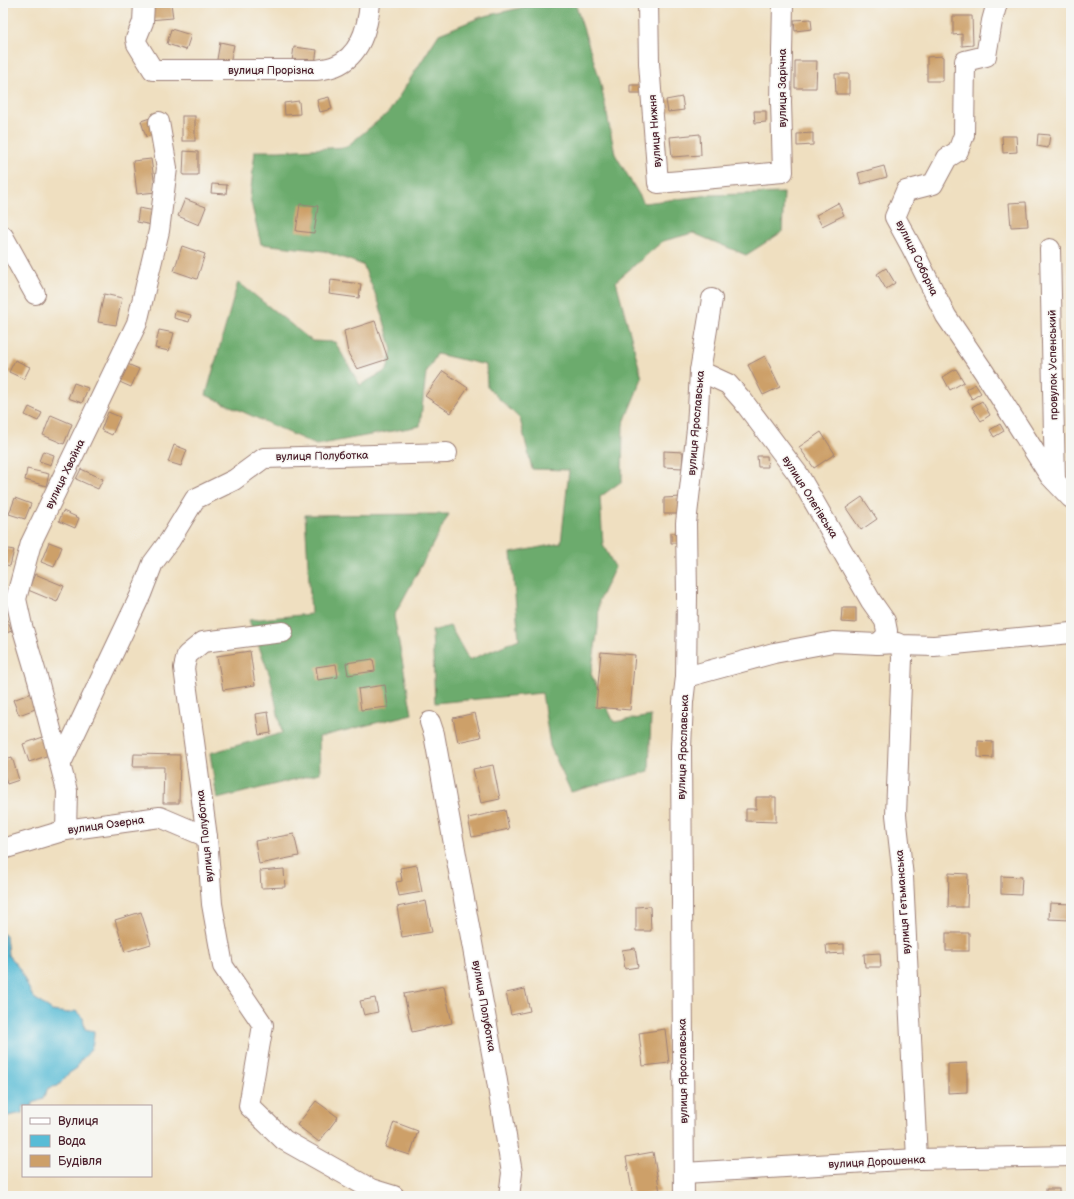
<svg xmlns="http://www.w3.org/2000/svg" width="1074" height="1199" font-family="'Balsamiq Sans',sans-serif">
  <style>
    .forest { fill: #6cab6d; stroke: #5b654c }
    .water { fill: #58bcd6; stroke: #516e80 }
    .building { fill: #cda069 }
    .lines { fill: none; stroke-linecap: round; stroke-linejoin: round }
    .minor-casing { stroke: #9c7f76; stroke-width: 22 }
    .minor { stroke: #fff; stroke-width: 20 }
    .labels { text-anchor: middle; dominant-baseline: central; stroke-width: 3; stroke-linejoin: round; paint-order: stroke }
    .street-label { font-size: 11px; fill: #4a1f2b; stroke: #f6f6f2 }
  </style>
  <rect width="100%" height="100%" fill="#f6f6f2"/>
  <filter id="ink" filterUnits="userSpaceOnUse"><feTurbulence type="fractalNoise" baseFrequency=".025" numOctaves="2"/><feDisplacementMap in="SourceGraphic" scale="8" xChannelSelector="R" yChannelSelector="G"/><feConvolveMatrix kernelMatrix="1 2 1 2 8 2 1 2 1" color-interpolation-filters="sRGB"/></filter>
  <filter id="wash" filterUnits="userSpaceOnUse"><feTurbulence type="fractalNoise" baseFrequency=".012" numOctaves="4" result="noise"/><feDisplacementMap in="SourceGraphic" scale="16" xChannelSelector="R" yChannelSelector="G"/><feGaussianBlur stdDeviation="0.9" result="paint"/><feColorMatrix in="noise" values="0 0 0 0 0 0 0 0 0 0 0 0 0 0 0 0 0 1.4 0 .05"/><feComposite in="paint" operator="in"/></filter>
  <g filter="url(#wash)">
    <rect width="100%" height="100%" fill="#efdfc0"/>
    <g class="forest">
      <polygon points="542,3 575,3 600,80 615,154 644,203 710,195 784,193 782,232 746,255 693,233 663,241 616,281 642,378 623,425 622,481 600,497 603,545 615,567 599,601 598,628 591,674 614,722 651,716 649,771 571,792 550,746 542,693 435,703 432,631 450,626 469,660 519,639 511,553 561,543 569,470 532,469 520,419 487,387 486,365 437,354 426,373 420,426 316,445 206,395 238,282 312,341 335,342 360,385 387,370 392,350 379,303 363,265 324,251 261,244 250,198 255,151 279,151 346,147 389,112 439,34 481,17"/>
      <polygon points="449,514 394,616 412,714 319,737 320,773 217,799 210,753 282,733 270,676 249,620 311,614 305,515"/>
    </g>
    <path class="water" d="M3,933l3,3 2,19 11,13 14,29 19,14 16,2 8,-2 7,7 2,11 9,2c0,7 -1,17 -6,22 -5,6 -9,7 -11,15l-9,6 -10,12 -10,2 -5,11 -10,4 -1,3h-9v7l-20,4z"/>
    <g id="blocks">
      <g class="building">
        <polygon points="147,3 171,3 173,18 148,20"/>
        <polygon points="238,3 253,3 253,4 238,5"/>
        <polygon points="953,16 972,16 973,45 962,46 962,34 953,35"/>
        <polygon points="811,19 812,29 795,31 794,20"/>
        <polygon points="171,29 191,35 186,50 167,44"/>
        <polygon points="220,42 234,45 229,68 216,65"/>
        <polygon points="294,47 317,50 315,64 292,61"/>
        <polygon points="943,56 943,81 927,81 927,57"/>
        <polygon points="795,61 817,61 816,88 795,88"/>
        <polygon points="835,74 849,74 849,94 836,94"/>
        <polygon points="630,85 644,85 645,93 630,93"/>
        <polygon points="329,97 332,109 320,112 317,100"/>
        <polygon points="682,97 684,110 668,112 666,100"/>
        <polygon points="299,101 300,114 285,115 284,103"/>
        <polygon points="754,111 766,111 766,122 755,123"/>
        <rect x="182" y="116" width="13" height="25"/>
        <polygon points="153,117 158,133 146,137 141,121"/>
        <polygon points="813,133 813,145 797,146 797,134"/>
        <polygon points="700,134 701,155 672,157 670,137"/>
        <polygon points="1038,134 1050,135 1048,148 1037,146"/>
        <polygon points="1002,136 1016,136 1017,152 1003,153"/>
        <polygon points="184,151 198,152 198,175 183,175"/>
        <polygon points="151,159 156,192 137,194 133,161"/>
        <polygon points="884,166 887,177 861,184 858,173"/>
        <polygon points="212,184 227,185 226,194 211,193"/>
        <polygon points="185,199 206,207 199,225 178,216"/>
        <polygon points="1026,202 1028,226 1011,227 1009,203"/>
        <polygon points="838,203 844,215 822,226 816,215"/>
        <polygon points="300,204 318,206 314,233 296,231"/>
        <polygon points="139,208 155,211 152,225 137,222"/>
        <polygon points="182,246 205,254 197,279 174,271"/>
        <polygon points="886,268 895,283 886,289 877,274"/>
        <polygon points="331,280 361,284 359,298 329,294"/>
        <polygon points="104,294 122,298 116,325 98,322"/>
        <polygon points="175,311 191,315 189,322 174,318"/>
        <polygon points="375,321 388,359 357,369 348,353 344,331"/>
        <polygon points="159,330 174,333 169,351 155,348"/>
        <polygon points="765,356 780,387 763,395 748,365"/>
        <polygon points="15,360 30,367 24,379 9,372"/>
        <polygon points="123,362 139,369 131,387 115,380"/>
        <polygon points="956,369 964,382 950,390 943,377"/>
        <polygon points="443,371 468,388 451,413 425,396"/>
        <polygon points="74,383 88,388 82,403 68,398"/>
        <polygon points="975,384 981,393 972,399 966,389"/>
        <polygon points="982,401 990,415 981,421 972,407"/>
        <polygon points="29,407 42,413 38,421 25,415"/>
        <polygon points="108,412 120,417 112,435 101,430"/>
        <polygon points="51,415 72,424 64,444 43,435"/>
        <polygon points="1000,424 1004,431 994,437 990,430"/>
        <polygon points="821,432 835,454 814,468 799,447"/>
        <polygon points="174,445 187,450 181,466 168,462"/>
        <polygon points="43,451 54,455 51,465 39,461"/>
        <polygon points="664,451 683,452 682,468 664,467"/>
        <polygon points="757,456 767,456 768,467 758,467"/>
        <polygon points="27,469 49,474 46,486 25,480"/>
        <polygon points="81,469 103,479 98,489 76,479"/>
        <polygon points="681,497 682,514 664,514 664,498"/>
        <polygon points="862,497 877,519 861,530 846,508"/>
        <polygon points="15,498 31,504 25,519 9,514"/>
        <polygon points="63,511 79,518 75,528 59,521"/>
        <polygon points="671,533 680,533 679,543 671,543"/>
        <polygon points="49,542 62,547 54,567 41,562"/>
        <polygon points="3,548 14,550 10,566 3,564"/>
        <polygon points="35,574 64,586 57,602 28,590"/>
        <polygon points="3,589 6,590 4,602 3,602"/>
        <polygon points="842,608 856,608 856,623 841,622"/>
        <polygon points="7,619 12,631 3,634 3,621"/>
        <polygon points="250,651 255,685 223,690 217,656"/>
        <polygon points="601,652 635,655 630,710 596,707"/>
        <polygon points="373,659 375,671 348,675 346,663"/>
        <polygon points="336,664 338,677 318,680 316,667"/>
        <polygon points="385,685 388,707 361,710 358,689"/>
        <polygon points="32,693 38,708 19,715 13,700"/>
        <polygon points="268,712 271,733 259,735 256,714"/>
        <polygon points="475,713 481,737 458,742 453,718"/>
        <polygon points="46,736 52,754 29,762 23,744"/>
        <polygon points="978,741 993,742 993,758 978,757"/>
        <polygon points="134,754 180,755 179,803 163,803 164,767 133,767"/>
        <polygon points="12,757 19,780 7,784 3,772 3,760"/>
        <polygon points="493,765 500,799 481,803 473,769"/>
        <polygon points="756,797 776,797 776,822 746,821 746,809 756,809"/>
        <polygon points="505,810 509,829 472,837 468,818"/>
        <polygon points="294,834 299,856 259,864 255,841"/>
        <polygon points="417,865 422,892 399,896 396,882 402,881 400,868"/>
        <polygon points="284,869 285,887 261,888 260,871"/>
        <polygon points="949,873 968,874 967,907 948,907"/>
        <polygon points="1001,876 1022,877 1021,895 1001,894"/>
        <polygon points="426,901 432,932 402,937 397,907"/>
        <polygon points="1050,903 1071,904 1070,920 1049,919"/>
        <polygon points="650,906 651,931 636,931 636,907"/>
        <polygon points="141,912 151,944 125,952 115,920"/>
        <rect x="946" y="933" width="23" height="18"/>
        <polygon points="844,944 844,953 827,954 826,945"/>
        <polygon points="635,948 638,967 625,969 622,950"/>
        <polygon points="880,953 881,967 865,967 864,954"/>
        <polygon points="444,986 452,1023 412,1032 404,994"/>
        <polygon points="525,989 530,1011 511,1015 506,993"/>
        <polygon points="375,998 378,1012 364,1015 360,1001"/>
        <polygon points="665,1029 669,1063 643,1066 639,1033"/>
        <polygon points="967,1063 967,1092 948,1093 948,1064"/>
        <polygon points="316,1101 338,1117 319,1142 297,1125"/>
        <polygon points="394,1122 418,1131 410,1155 385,1147"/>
        <polygon points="653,1152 660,1192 633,1196 626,1157"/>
        <rect x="1046" y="1189" width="13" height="7"/>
        <rect x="1066" y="1191" width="5" height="5"/>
        <polygon points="807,1193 808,1196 779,1196 779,1194"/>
      </g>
    </g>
  </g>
  <g filter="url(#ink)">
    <use href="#blocks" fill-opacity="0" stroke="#9c7f76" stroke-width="1"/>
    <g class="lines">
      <defs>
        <g id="minor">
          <path d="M144,3l-1,19 -7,17 1,5 16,26h164c6,-1 13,-2 18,-4 25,-10 33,-39 35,-63"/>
          <polyline points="648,3 649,63 658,183 783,172 781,102 783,3"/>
          <polyline points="997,3 992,21 986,56 965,61 964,135 958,151 947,158 933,184 906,191 895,217 913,250 946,316 984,372 1050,476 1071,498"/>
          <polyline points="3,236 35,294"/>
          <polyline points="1050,249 1055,481"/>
          <polyline points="700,371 728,384 743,401 798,474 871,601 885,621 887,631 886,636 878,644"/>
          <polyline points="283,632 203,642 187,655 184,668 207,837 212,904 223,966 263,1025 249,1106 284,1140 371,1189 394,1196"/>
          <polyline points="901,645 902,658 896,815 903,877 917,1159"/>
          <polyline points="686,677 774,653 833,642 878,644 897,643 901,645 934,646 1071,633"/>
          <polyline points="430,722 434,734 496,1075 512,1173 509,1196"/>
          <polyline points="61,763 141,594 153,563 170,540 195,499 234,480 264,458 447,453"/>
          <polyline points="66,830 67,791 38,680 22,626 16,599 31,543 137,323 159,231 167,168 159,122"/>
          <polyline points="3,849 66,830 160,817 207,837"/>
          <polyline points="684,1173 917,1159 1071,1156"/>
          <polyline points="684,1196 681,748 683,702 686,677 687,595 686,523 697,429 700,371 712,299"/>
        </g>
      </defs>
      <use href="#minor" class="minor-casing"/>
      <use href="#minor" class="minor"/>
    </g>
  </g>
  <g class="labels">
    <g class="street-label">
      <text x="271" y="70">вулиця Прорізна</text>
      <text transform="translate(782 88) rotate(-90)">вулиця Зарічна</text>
      <text transform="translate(655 131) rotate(-94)">вулиця Нижня</text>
      <text transform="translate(917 258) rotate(64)">вулиця Соборна</text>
      <text transform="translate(1053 365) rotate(-91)">провулок Успенський</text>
      <text transform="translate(696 423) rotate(-85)">вулиця Ярославська</text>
      <text transform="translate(322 456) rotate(-1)">вулиця Полуботка</text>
      <text transform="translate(65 474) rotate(-64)">вулиця Хвойна</text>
      <text transform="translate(810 497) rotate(58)">вулиця Олегівська</text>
      <text transform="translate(683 747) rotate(-88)">вулиця Ярославська</text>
      <text transform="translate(106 825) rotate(-8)">вулиця Озерна</text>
      <text transform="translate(205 836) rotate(-96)">вулиця Полуботка</text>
      <text transform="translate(903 902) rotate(-94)">вулиця Гетьманська</text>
      <text transform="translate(484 1006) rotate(80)">вулиця Полуботка</text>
      <text transform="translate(683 1071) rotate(-91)">вулиця Ярославська</text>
      <text transform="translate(877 1162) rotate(-3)">вулиця Дорошенка</text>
    </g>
  </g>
  <rect width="1074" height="1199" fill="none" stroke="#f6f6f2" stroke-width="16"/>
  <rect x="22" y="1105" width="130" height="72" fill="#f6f6f2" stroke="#b1a0a2"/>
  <rect x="30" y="1118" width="20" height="6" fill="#ffffff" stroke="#b1a0a2"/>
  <text x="58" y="1125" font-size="12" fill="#4a1f2b">Вулиця</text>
  <rect x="30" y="1135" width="20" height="12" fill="#58bcd6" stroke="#b1a0a2"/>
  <text x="58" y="1145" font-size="12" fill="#4a1f2b">Вода</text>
  <rect x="30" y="1155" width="20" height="12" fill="#cda069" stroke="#b1a0a2"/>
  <text x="58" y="1165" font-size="12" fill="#4a1f2b">Будівля</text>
</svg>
